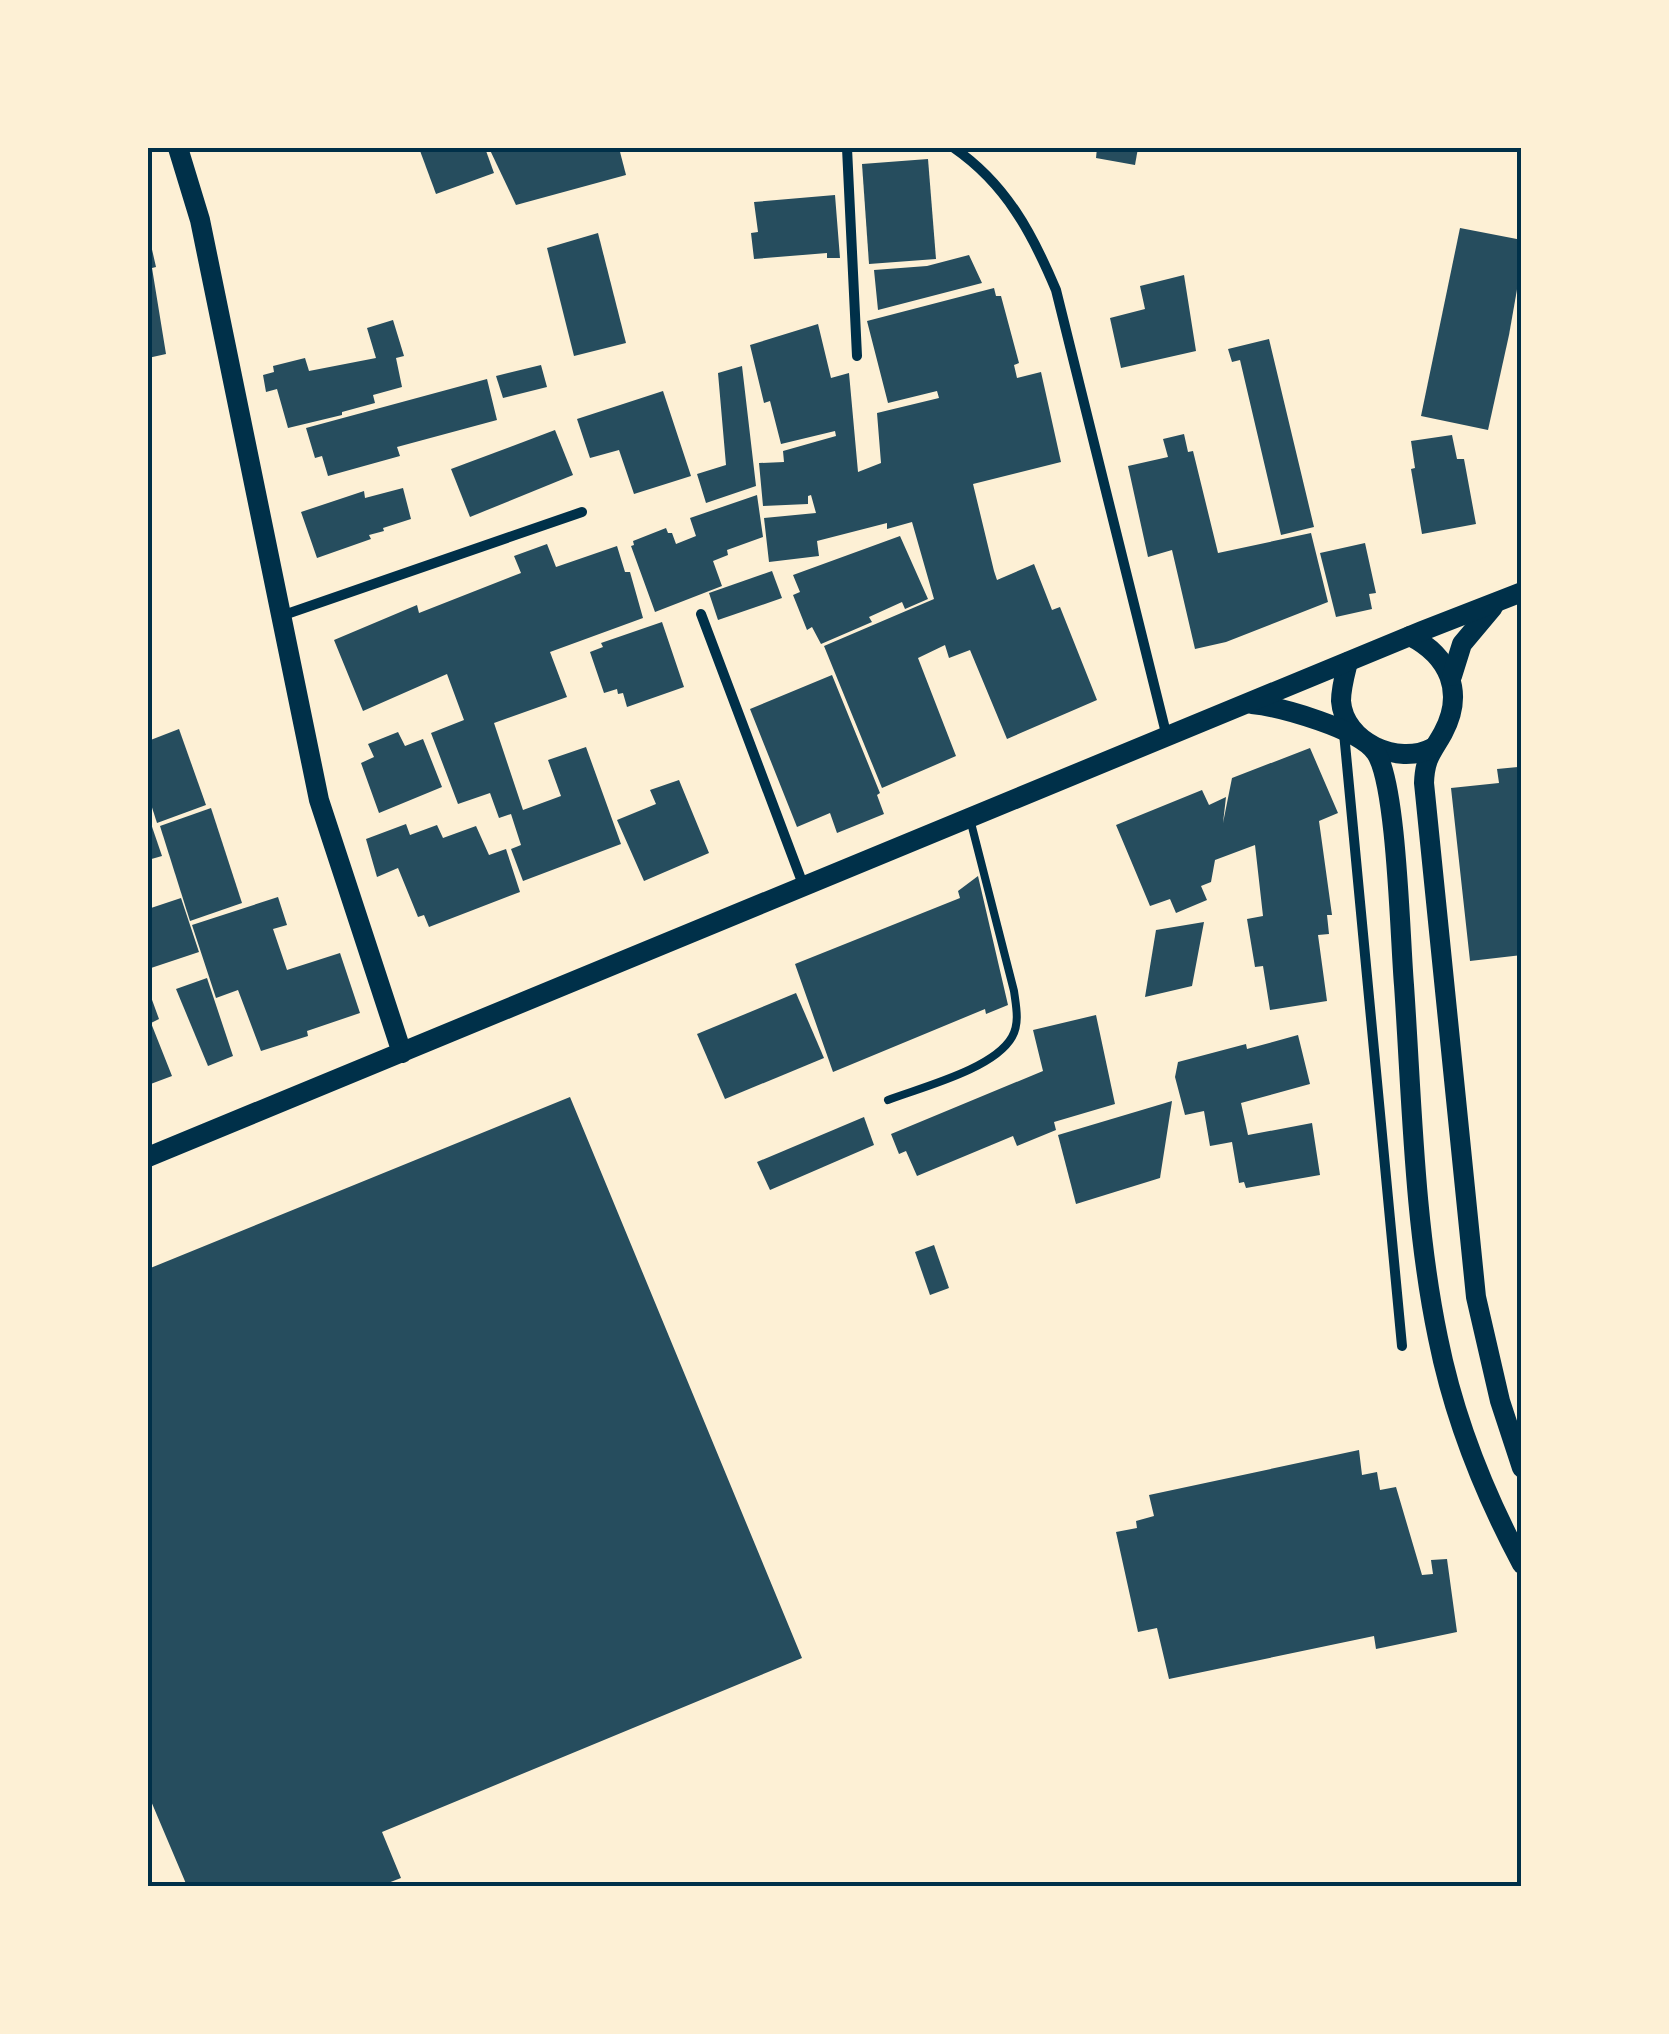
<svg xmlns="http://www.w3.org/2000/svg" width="1669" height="2034" font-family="Quicksand,sans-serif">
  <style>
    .building { fill: #264d5e }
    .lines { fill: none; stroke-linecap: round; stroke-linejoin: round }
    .service { stroke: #003049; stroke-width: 8 }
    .minor { stroke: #003049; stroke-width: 10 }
    .secondary { stroke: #003049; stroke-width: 20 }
    .neatline { fill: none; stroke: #003049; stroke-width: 4 }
  </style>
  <rect width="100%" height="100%" fill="#fdf0d5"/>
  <g class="building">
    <polygon points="419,148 485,148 494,173 436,194"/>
    <polygon points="489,148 619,148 626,175 516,205"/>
    <polygon points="1097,148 1138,148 1135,165 1096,158"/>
    <polygon points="928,159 936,259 869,264 862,164"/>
    <polygon points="835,195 840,258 827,258 827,253 754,259 751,233 758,232 754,202"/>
    <polygon points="1460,228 1522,240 1522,261 1509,335 1488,430 1421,416"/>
    <polygon points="148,232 156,267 152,268 166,354 148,358"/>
    <polygon points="598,233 626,343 574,356 547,248"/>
    <polygon points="969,255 982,283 878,310 874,270 927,266"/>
    <polygon points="1184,275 1196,351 1121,368 1110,318 1145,309 1140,286"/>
    <polygon points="994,288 996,296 1001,296 1019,363 1014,365 1017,378 1041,372 1061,462 973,484 994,571 997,580 1034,564 1052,610 1060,607 1097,700 1007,739 970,650 949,658 945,645 918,658 956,756 882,788 824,646 934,599 912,522 887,529 887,523 817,541 819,556 769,562 764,518 816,513 811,495 808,496 808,504 763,506 759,463 784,462 783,451 836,436 835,431 781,444 770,401 764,403 750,345 818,324 831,378 849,373 858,472 881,463 877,413 939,398 937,391 888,403 867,321"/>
    <polygon points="393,320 404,356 396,358 402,387 373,395 375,403 342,412 342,415 288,428 277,389 266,392 263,375 274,372 273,366 305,358 309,371 376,358 367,328"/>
    <polygon points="1269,339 1314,527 1281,535 1240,360 1232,362 1228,349"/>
    <polygon points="541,365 547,387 503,398 496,376"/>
    <polygon points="742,366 756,486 706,503 697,474 726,465 718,373"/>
    <polygon points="487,379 497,420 397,447 400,456 328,476 322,456 315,458 306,428"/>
    <polygon points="663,391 691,476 634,494 619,450 590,458 577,419"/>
    <polygon points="555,430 573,475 470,517 451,469"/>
    <polygon points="1184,434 1188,452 1193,451 1218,553 1311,533 1328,602 1226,642 1195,649 1172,550 1148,557 1128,466 1168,457 1163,439"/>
    <polygon points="1452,435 1457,459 1464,459 1476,524 1422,534 1411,469 1415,468 1411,441"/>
    <polygon points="403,488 411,519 383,528 384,531 369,535 371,539 317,558 301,512 364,491 365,498"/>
    <polygon points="757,495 763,537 727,550 728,555 713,561 722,586 655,612 631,546 634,545 633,541 666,528 668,533 672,533 676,544 696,536 690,518"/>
    <polygon points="900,536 928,599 905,609 902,602 869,617 872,622 821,644 812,627 807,630 793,595 800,592 793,575"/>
    <polygon points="1365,543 1376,593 1369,594 1372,609 1336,617 1320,553"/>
    <polygon points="547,544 556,567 617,546 625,572 630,572 643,618 550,652 567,697 494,723 523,810 561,796 548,760 586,747 621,844 523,881 511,849 521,845 511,814 499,818 490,793 458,804 431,733 464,720 447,674 363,711 334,640 417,605 419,613 521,573 514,556"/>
    <polygon points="772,571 782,598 718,620 709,593"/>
    <polygon points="662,622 684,687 627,707 623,693 618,694 617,689 604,693 590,652 603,647 601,643"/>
    <polygon points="832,675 880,793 877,795 884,814 837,833 830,813 797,827 750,709"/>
    <polygon points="179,729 206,805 157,823 148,795 148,741"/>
    <polygon points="398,732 405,746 423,739 442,787 379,813 361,763 374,757 368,744"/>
    <polygon points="1310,748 1338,813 1319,821 1332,915 1327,915 1329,934 1318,935 1327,1001 1270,1010 1263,966 1255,967 1247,919 1263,916 1255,845 1215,860 1211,882 1201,886 1207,900 1176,913 1170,899 1150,906 1116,825 1202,790 1209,805 1226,797 1223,823 1232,778"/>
    <polygon points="1518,767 1522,795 1522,955 1470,961 1451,788 1499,783 1497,769"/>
    <polygon points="679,780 709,853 644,881 617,820 656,804 650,790"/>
    <polygon points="211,808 242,903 190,921 160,826"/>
    <polygon points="148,815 162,856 148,860"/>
    <polygon points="406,824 410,835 437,825 443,838 476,826 489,855 506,849 520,892 429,927 424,915 418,917 398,868 377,877 366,839"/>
    <polygon points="978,876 1008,1005 986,1014 985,1009 833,1072 795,964 960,898 958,891"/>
    <polygon points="278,897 287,925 273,929 287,970 340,953 360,1013 307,1031 308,1036 261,1051 238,990 216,998 192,925"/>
    <polygon points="181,898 199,952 148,969 148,909"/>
    <polygon points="1204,922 1192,986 1145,997 1156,930"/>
    <polygon points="207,978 233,1056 208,1066 176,989"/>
    <polygon points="796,993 824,1058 725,1099 697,1034"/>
    <polygon points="151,997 159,1019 151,1023 172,1076 148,1085 148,998"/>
    <polygon points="1096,1015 1115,1104 1054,1122 1056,1130 1017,1146 1013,1136 917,1176 906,1151 899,1154 891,1134 1043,1071 1033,1030"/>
    <polygon points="1298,1035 1310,1084 1241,1103 1248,1135 1312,1123 1320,1175 1246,1188 1244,1182 1239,1183 1232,1142 1210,1146 1204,1111 1185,1115 1175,1077 1178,1062 1246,1044 1247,1049"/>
    <polygon points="570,1097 802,1658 382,1832 401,1878 380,1886 187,1886 148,1794 148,1269"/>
    <polygon points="1172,1101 1160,1178 1076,1204 1058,1135"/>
    <polygon points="864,1117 874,1145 770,1190 757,1162"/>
    <polygon points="934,1245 949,1288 930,1295 915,1252"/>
    <polygon points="1359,1450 1362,1475 1377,1472 1380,1490 1396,1487 1422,1575 1433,1574 1431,1560 1447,1559 1457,1632 1376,1649 1374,1636 1169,1679 1157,1628 1138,1632 1116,1532 1137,1528 1136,1521 1154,1516 1149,1495"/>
  </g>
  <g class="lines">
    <path class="service" d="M888,1100c34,-13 106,-31 124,-63 8,-14 4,-31 2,-46l-44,-172"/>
    <g class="minor">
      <polyline points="847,148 857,356"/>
      <path d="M954,148c52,36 78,85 102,142l111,447"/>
      <polyline points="701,614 804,887"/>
      <polyline points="281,616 582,512"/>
      <polyline points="1344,733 1402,1346"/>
    </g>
    <g class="secondary">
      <polyline points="178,148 200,220 319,800 402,1053"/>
      <path d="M1410,636c39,20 55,56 33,97 -11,20 -18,24 -19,50l52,514 24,104 22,67"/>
      <path d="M1348,662c-3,12 -7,26 -7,39 3,41 57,65 91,47"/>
      <polyline points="1452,676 1462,644 1493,607"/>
      <path d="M1252,704c29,3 108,25 124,49 21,32 24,186 28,232 8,117 10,238 34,353 16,80 46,155 84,226"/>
      <polyline points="148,1157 1422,631 1522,592"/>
    </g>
  </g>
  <rect width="1669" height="2034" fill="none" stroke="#fdf0d5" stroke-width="300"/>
  <rect x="150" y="150" width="1369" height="1734" class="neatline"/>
</svg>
